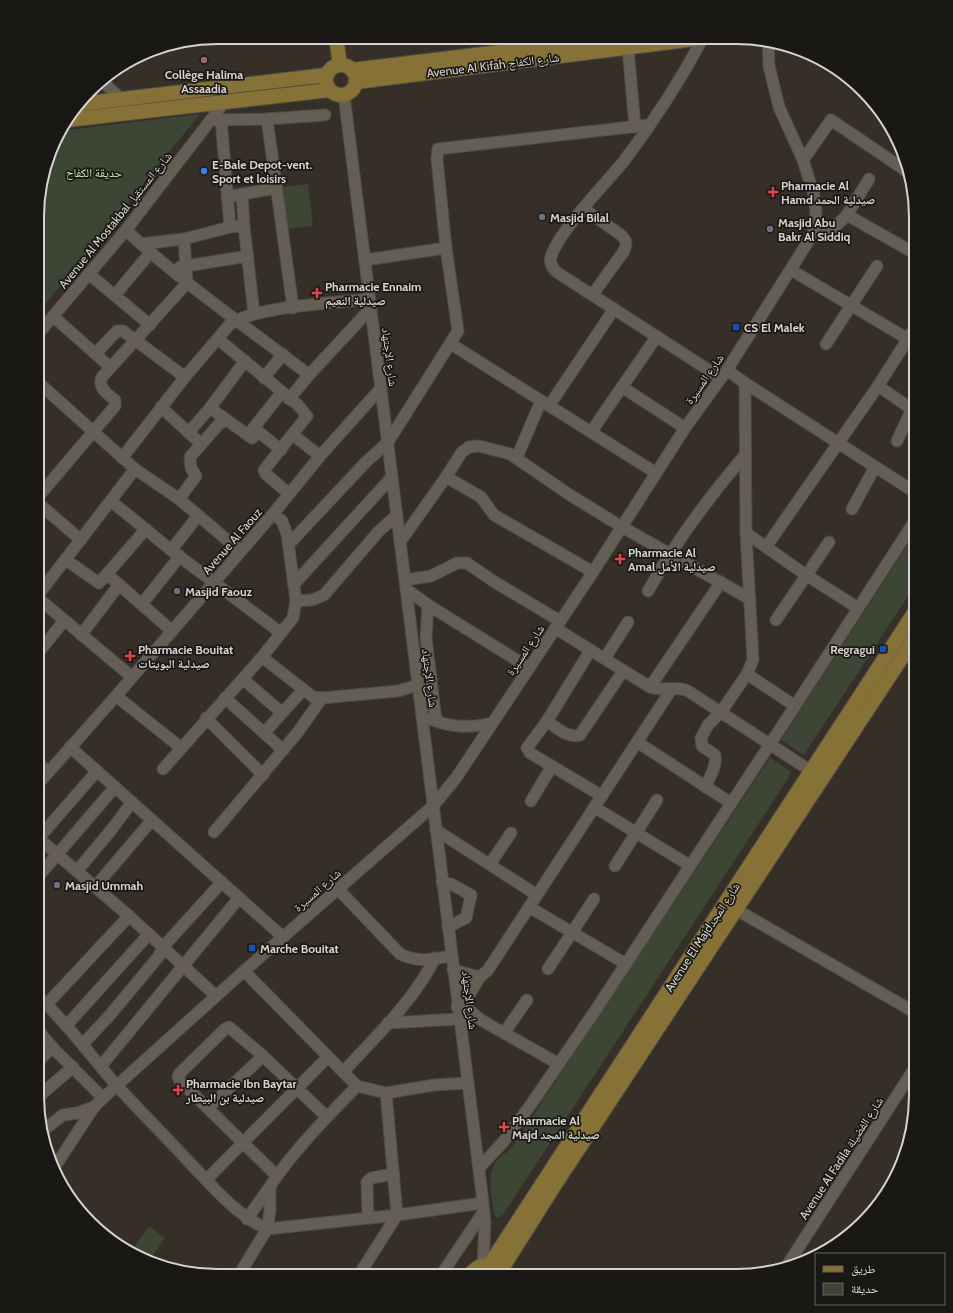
<svg xmlns="http://www.w3.org/2000/svg" width="953" height="1313" font-family="Cabin,'Noto Naskh Arabic',sans-serif">
  <style>
    .green { fill: #3d4634 }
    .lines { fill: none; stroke-linecap: round; stroke-linejoin: round }
    .minor-casing { stroke: #504c45; stroke-width: 13 }
    .major-casing { stroke: #504c45; stroke-width: 16 }
    .minor { stroke: #645e55; stroke-width: 11 }
    .major { stroke: #867236; stroke-width: 14 }
    .education-dot { fill: #8d6e63; stroke: #1a1814; stroke-width: 1.5 }
    .shop-dot { fill: #3f7fe0; stroke: #1a1814; stroke-width: 1.5 }
    .health-dot { fill: #e0444e; stroke: #1a1814; stroke-width: 1.5 }
    .worship-dot { fill: #6b7280; stroke: #1a1814; stroke-width: 1.5 }
    .transit-dot { fill: #1a4fb4; stroke: #1a1814; stroke-width: 1.5 }
    .labels { text-anchor: middle; dominant-baseline: central; stroke-width: 3.5; stroke-linejoin: round; paint-order: stroke }
    .street-label { font-size: 12px; fill: #d7d4cf; stroke: #1a1814 }
    .poi-label { font-size: 12px; font-weight: bold; fill: #d7d4cf; stroke: #1a1814; text-anchor: start }
    .park-label { font-size: 12px; fill: #cbe7ae; stroke: #1a1814 }
    .rim { fill: none; stroke: #d7d4cf; stroke-width: 2 }
  </style>
  <rect width="100%" height="100%" fill="#352f28"/>
  <g class="green">
    <polygon points="200,114 39,312 38,312 39,193 60,131"/>
    <polygon points="308,184 313,226 287,229 282,187"/>
    <polygon points="916,532 916,584 804,755 781,740"/>
    <path d="M770,758l20,13 1,3 -288,441 -6,3 -3,-4c-3,-27 -12,-48 16,-64z"/>
    <polygon points="149,1226 165,1238 148,1262 131,1252"/>
  </g>
  <g class="lines">
    <defs>
      <g id="minor">
        <path d="M703,38c-22,41 -51,86 -79,123 -18,22 -66,71 -73,96 -2,7 2,12 7,16l163,105"/>
        <polyline points="628,48 635,127"/>
        <polyline points="101,80 121,99"/>
        <polyline points="344,95 482,1194 485,1223 483,1265"/>
        <polyline points="221,119 230,227 244,226 254,314"/>
        <polyline points="267,119 293,308"/>
        <polyline points="215,120 267,119 325,115"/>
        <polyline points="803,160 831,120 905,170"/>
        <polyline points="242,194 244,226"/>
        <polyline points="227,197 276,188"/>
        <path d="M584,209l37,26c6,6 6,8 3,16l-31,43"/>
        <polyline points="847,215 916,254"/>
        <polyline points="815,228 827,231 834,228 847,215 869,179"/>
        <path d="M126,230c56,53 121,97 183,145"/>
        <polyline points="141,244 184,239 230,227"/>
        <polyline points="365,260 446,248"/>
        <polyline points="180,267 248,256"/>
        <polyline points="791,270 908,339"/>
        <polyline points="89,274 150,325"/>
        <polyline points="115,295 150,253"/>
        <polyline points="54,317 110,367"/>
        <polyline points="38,334 126,230 223,104"/>
        <polyline points="218,339 298,405 307,416 264,470 266,474 289,494"/>
        <polyline points="451,344 656,473"/>
        <polyline points="826,344 877,266"/>
        <polyline points="96,353 117,331 123,331 185,377"/>
        <polyline points="727,370 745,383 916,493"/>
        <polyline points="264,378 283,354"/>
        <polyline points="38,382 135,469 179,499 240,551"/>
        <polyline points="878,386 916,412"/>
        <polyline points="622,387 685,428"/>
        <polyline points="289,399 309,375 371,308"/>
        <polyline points="549,406 614,309"/>
        <polyline points="161,407 201,444"/>
        <polyline points="210,408 252,438 259,432 281,450"/>
        <polyline points="189,432 210,408 245,361"/>
        <polyline points="591,432 657,336"/>
        <polyline points="248,435 282,392"/>
        <polyline points="293,435 320,456"/>
        <polyline points="897,441 912,409"/>
        <polyline points="517,457 541,401"/>
        <path d="M122,458l63,-81 45,-53c28,-18 104,-21 140,-25"/>
        <polyline points="446,477 462,452 469,447 479,446 510,454 570,495 622,527 750,599"/>
        <path d="M38,497l77,-91v-6c-7,-6 -18,-12 -13,-23l85,-94 -3,-44"/>
        <polyline points="179,499 196,476 191,468 190,457 219,424 226,420"/>
        <polyline points="111,501 171,550 281,633"/>
        <polyline points="38,503 81,540"/>
        <polyline points="852,509 875,467"/>
        <polyline points="746,533 806,575 858,608"/>
        <polyline points="400,542 446,477 481,497 494,515 593,572"/>
        <polyline points="289,544 366,462 388,442 458,331 446,248 437,159 438,149 648,125"/>
        <polyline points="766,547 878,386 916,326"/>
        <polyline points="171,550 198,516"/>
        <polyline points="66,560 99,583 146,529"/>
        <polyline points="108,575 172,631"/>
        <polyline points="405,580 431,576 457,563 467,563 493,581 560,621"/>
        <polyline points="294,584 392,477"/>
        <polyline points="406,589 428,605 528,667"/>
        <path d="M648,591c28,-50 60,-93 97,-136"/>
        <polyline points="38,595 135,469"/>
        <polyline points="38,598 132,677"/>
        <polyline points="296,601 312,600 324,595 379,531 397,515"/>
        <polyline points="142,604 180,556"/>
        <polyline points="428,605 426,638 436,721"/>
        <polyline points="776,620 829,542"/>
        <path d="M555,628l95,59c12,5 26,-2 38,4l129,84"/>
        <polyline points="81,635 119,585"/>
        <polyline points="590,651 547,721 527,748 530,753 602,796"/>
        <polyline points="38,653 64,621"/>
        <polyline points="262,657 313,697 322,698 398,691 418,685"/>
        <polyline points="605,658 628,622"/>
        <polyline points="747,674 795,706"/>
        <polyline points="243,679 282,713"/>
        <polyline points="650,687 721,582"/>
        <polyline points="116,696 180,747"/>
        <polyline points="225,698 283,750"/>
        <polyline points="206,718 263,775"/>
        <path d="M430,719c22,9 40,9 62,4"/>
        <path d="M547,721c9,6 21,18 33,14l43,-64"/>
        <polyline points="264,733 303,690"/>
        <polyline points="637,742 731,803"/>
        <polyline points="70,747 283,937"/>
        <polyline points="38,762 48,772"/>
        <polyline points="163,769 262,657 293,618 296,601 287,534 282,521 273,514"/>
        <polyline points="38,784 116,696 273,514 320,456 381,388"/>
        <path d="M705,787c5,-10 12,-21 10,-32l-13,-9 -1,-8 7,-13 13,-13 26,-38 6,-14 -7,-127 -1,-150"/>
        <polyline points="531,801 552,766"/>
        <polyline points="594,807 689,865"/>
        <polyline points="436,830 537,895"/>
        <polyline points="214,832 298,732 322,698"/>
        <polyline points="37,837 129,916 216,996"/>
        <polyline points="37,840 97,771"/>
        <polyline points="490,864 511,833"/>
        <polyline points="615,866 657,800"/>
        <polyline points="77,871 112,829 132,802"/>
        <polyline points="37,878 115,787"/>
        <polyline points="442,882 451,884 471,895 466,918 448,927"/>
        <polyline points="95,887 152,820"/>
        <path d="M338,889l62,65c18,9 32,5 51,2"/>
        <polyline points="730,906 916,1013"/>
        <polyline points="529,907 626,964"/>
        <polyline points="548,969 594,899"/>
        <polyline points="453,970 480,977 488,970 671,690"/>
        <polyline points="244,971 357,1086 386,1093 434,1085 468,1083"/>
        <path d="M37,995c30,28 53,60 80,91 24,26 49,51 73,77 23,24 46,52 77,66l130,-14 86,-12"/>
        <polyline points="47,1004 129,916"/>
        <polyline points="463,1005 481,1020 559,1064"/>
        <polyline points="457,1007 463,1005 480,977"/>
        <polyline points="388,1023 459,1019"/>
        <polyline points="66,1026 149,934"/>
        <polyline points="37,1029 52,1047"/>
        <polyline points="504,1033 527,1000"/>
        <polyline points="83,1044 110,1015 159,956 163,947 222,882"/>
        <polyline points="37,1063 52,1047 103,1098"/>
        <polyline points="101,1066 239,898"/>
        <path d="M343,1072c33,-36 70,-70 92,-114"/>
        <polyline points="37,1098 73,1067"/>
        <polyline points="208,1108 263,1056"/>
        <polyline points="45,1129 63,1115 77,1113 94,1107"/>
        <polyline points="54,1168 94,1107 103,1098 244,971 433,806 456,778 593,572 685,428 727,370 811,237 815,228 816,212 814,195 803,160 779,107 769,66 768,41"/>
        <polyline points="479,1168 504,1141 532,1103 595,1011 795,706 916,519"/>
        <polyline points="277,1176 180,1081 178,1077 179,1074 225,1029 229,1027 263,1056 327,1117"/>
        <polyline points="206,1180 328,1057"/>
        <polyline points="368,1218 367,1182 371,1178 394,1174"/>
        <path d="M247,1219c10,-14 20,-28 30,-43 23,-32 52,-61 80,-90"/>
        <polyline points="788,1264 916,1066"/>
        <polyline points="239,1275 267,1229 270,1211 270,1190"/>
        <polyline points="359,1275 397,1215 386,1093"/>
        <polyline points="441,1275 484,1211"/>
      </g>
      <g id="major">
        <polyline points="336,37 340,65"/>
        <circle cx="341" cy="80" r="15"/>
        <polyline points="352,70 614,38"/>
        <polyline points="356,82 702,38"/>
        <polyline points="80,104 326,75"/>
        <polyline points="67,120 329,90"/>
        <polyline points="490,1264 916,610"/>
        <polyline points="501,1270 554,1186 916,636"/>
        <path d="M470,1275c7,-10 18,-13 28,-7"/>
      </g>
    </defs>
    <use href="#minor" class="minor-casing"/>
    <use href="#major" class="major-casing"/>
    <use href="#minor" class="minor"/>
    <use href="#major" class="major"/>
  </g>
  <circle class="education-dot" cx="204" cy="60" r="4"/>
  <circle class="shop-dot" cx="204" cy="171" r="4"/>
  <g class="health-dot">
    <path d="M771 186h4v4h4v4h-4v4h-4v-4h-4v-4h4z"/>
    <path d="M315 287h4v4h4v4h-4v4h-4v-4h-4v-4h4z"/>
    <path d="M618 553h4v4h4v4h-4v4h-4v-4h-4v-4h4z"/>
    <path d="M128 650h4v4h4v4h-4v4h-4v-4h-4v-4h4z"/>
    <path d="M176 1084h4v4h4v4h-4v4h-4v-4h-4v-4h4z"/>
    <path d="M502 1121h4v4h4v4h-4v4h-4v-4h-4v-4h4z"/>
  </g>
  <g class="worship-dot">
    <circle cx="542" cy="217" r="4"/>
    <circle cx="770" cy="229" r="4"/>
    <circle cx="177" cy="591" r="4"/>
    <circle cx="57" cy="885" r="4"/>
  </g>
  <g class="transit-dot">
    <rect x="732" y="323" width="8" height="8" rx="2"/>
    <rect x="879" y="645" width="8" height="8" rx="2"/>
    <rect x="248" y="944" width="8" height="8" rx="2"/>
  </g>
  <g class="labels">
    <g class="street-label">
      <text transform="translate(493 65) rotate(-7)">Avenue Al Kifah شارع الكفاح</text>
      <text transform="translate(115 220) rotate(-51)">Avenue Al Mostakbal شارع المستقبل</text>
      <text transform="translate(390 357) rotate(83)">شارع الإجتهاد</text>
      <text transform="translate(704 379) rotate(-55)">شارع المسيرة</text>
      <text transform="translate(232 541) rotate(-49)">Avenue Al Faouz</text>
      <text transform="translate(525 650) rotate(-56)">شارع المسيرة</text>
      <text transform="translate(430 678) rotate(83)">شارع الإجتهاد</text>
      <text transform="translate(317 890) rotate(-41)">شارع المسيرة</text>
      <text transform="translate(702 937) rotate(-57)">Avenue El Majdشارع المجد</text>
      <text transform="translate(470 1000) rotate(83)">شارع الإجتهاد</text>
      <text transform="translate(841 1158) rotate(-57)">Avenue Al Fadila شارع الفضيلة</text>
    </g>
    <g class="poi-label">
      <text x="204" y="74" text-anchor="middle">Collège Halima<tspan x="204" dy="14">Assaadia</tspan></text>
      <text x="212" y="164">E-Bale Depot-vent.<tspan x="212" dy="14">Sport et loisirs</tspan></text>
      <text x="781" y="185">Pharmacie Al<tspan x="781" dy="14">Hamd صيدلية الحمد</tspan></text>
      <text x="550" y="217">Masjid Bilal</text>
      <text x="778" y="222">Masjid Abu<tspan x="778" dy="14">Bakr Al Siddiq</tspan></text>
      <text x="325" y="286">Pharmacie Ennaim<tspan x="325" dy="14">صيدلية النعيم</tspan></text>
      <text x="744" y="327">CS El Malek</text>
      <text x="628" y="552">Pharmacie Al<tspan x="628" dy="14">Amal صيدلية الأمل</tspan></text>
      <text x="185" y="591">Masjid Faouz</text>
      <text x="138" y="649">Pharmacie Bouitat<tspan x="138" dy="14">صيدلية البويتات</tspan></text>
      <text x="875" y="649" text-anchor="end">Regragui</text>
      <text x="65" y="885">Masjid Ummah</text>
      <text x="260" y="948">Marche Bouitat</text>
      <text x="186" y="1083">Pharmacie Ibn Baytar<tspan x="186" dy="14">صيدلية بن البيطار</tspan></text>
      <text x="512" y="1120">Pharmacie Al<tspan x="512" dy="14">Majd صيدلية المجد</tspan></text>
    </g>
    <g class="park-label">
      <text x="94" y="172">حديقة الكفاح</text>
    </g>
  </g>
  <path d="M0 0H953V1313H0ZM217 44H736A173 173 0 0 1 909 217V1096A173 173 0 0 1 736 1269H217A173 173 0 0 1 44 1096V217A173 173 0 0 1 217 44Z" fill="#1a1814" fill-rule="evenodd"/>
  <path class="rim" d="M217 44H736A173 173 0 0 1 909 217V1096A173 173 0 0 1 736 1269H217A173 173 0 0 1 44 1096V217A173 173 0 0 1 217 44Z"/>
  <rect x="815" y="1253" width="130" height="52" fill="#1a1814" stroke="#66635f"/>
  <rect x="823" y="1266" width="20" height="6" fill="#867236" stroke="#66635f"/>
  <text x="851" y="1273" font-size="12" fill="#d7d4cf">طريق</text>
  <rect x="823" y="1283" width="20" height="12" fill="#3d4634" stroke="#66635f"/>
  <text x="851" y="1293" font-size="12" fill="#d7d4cf">حديقة</text>
</svg>
